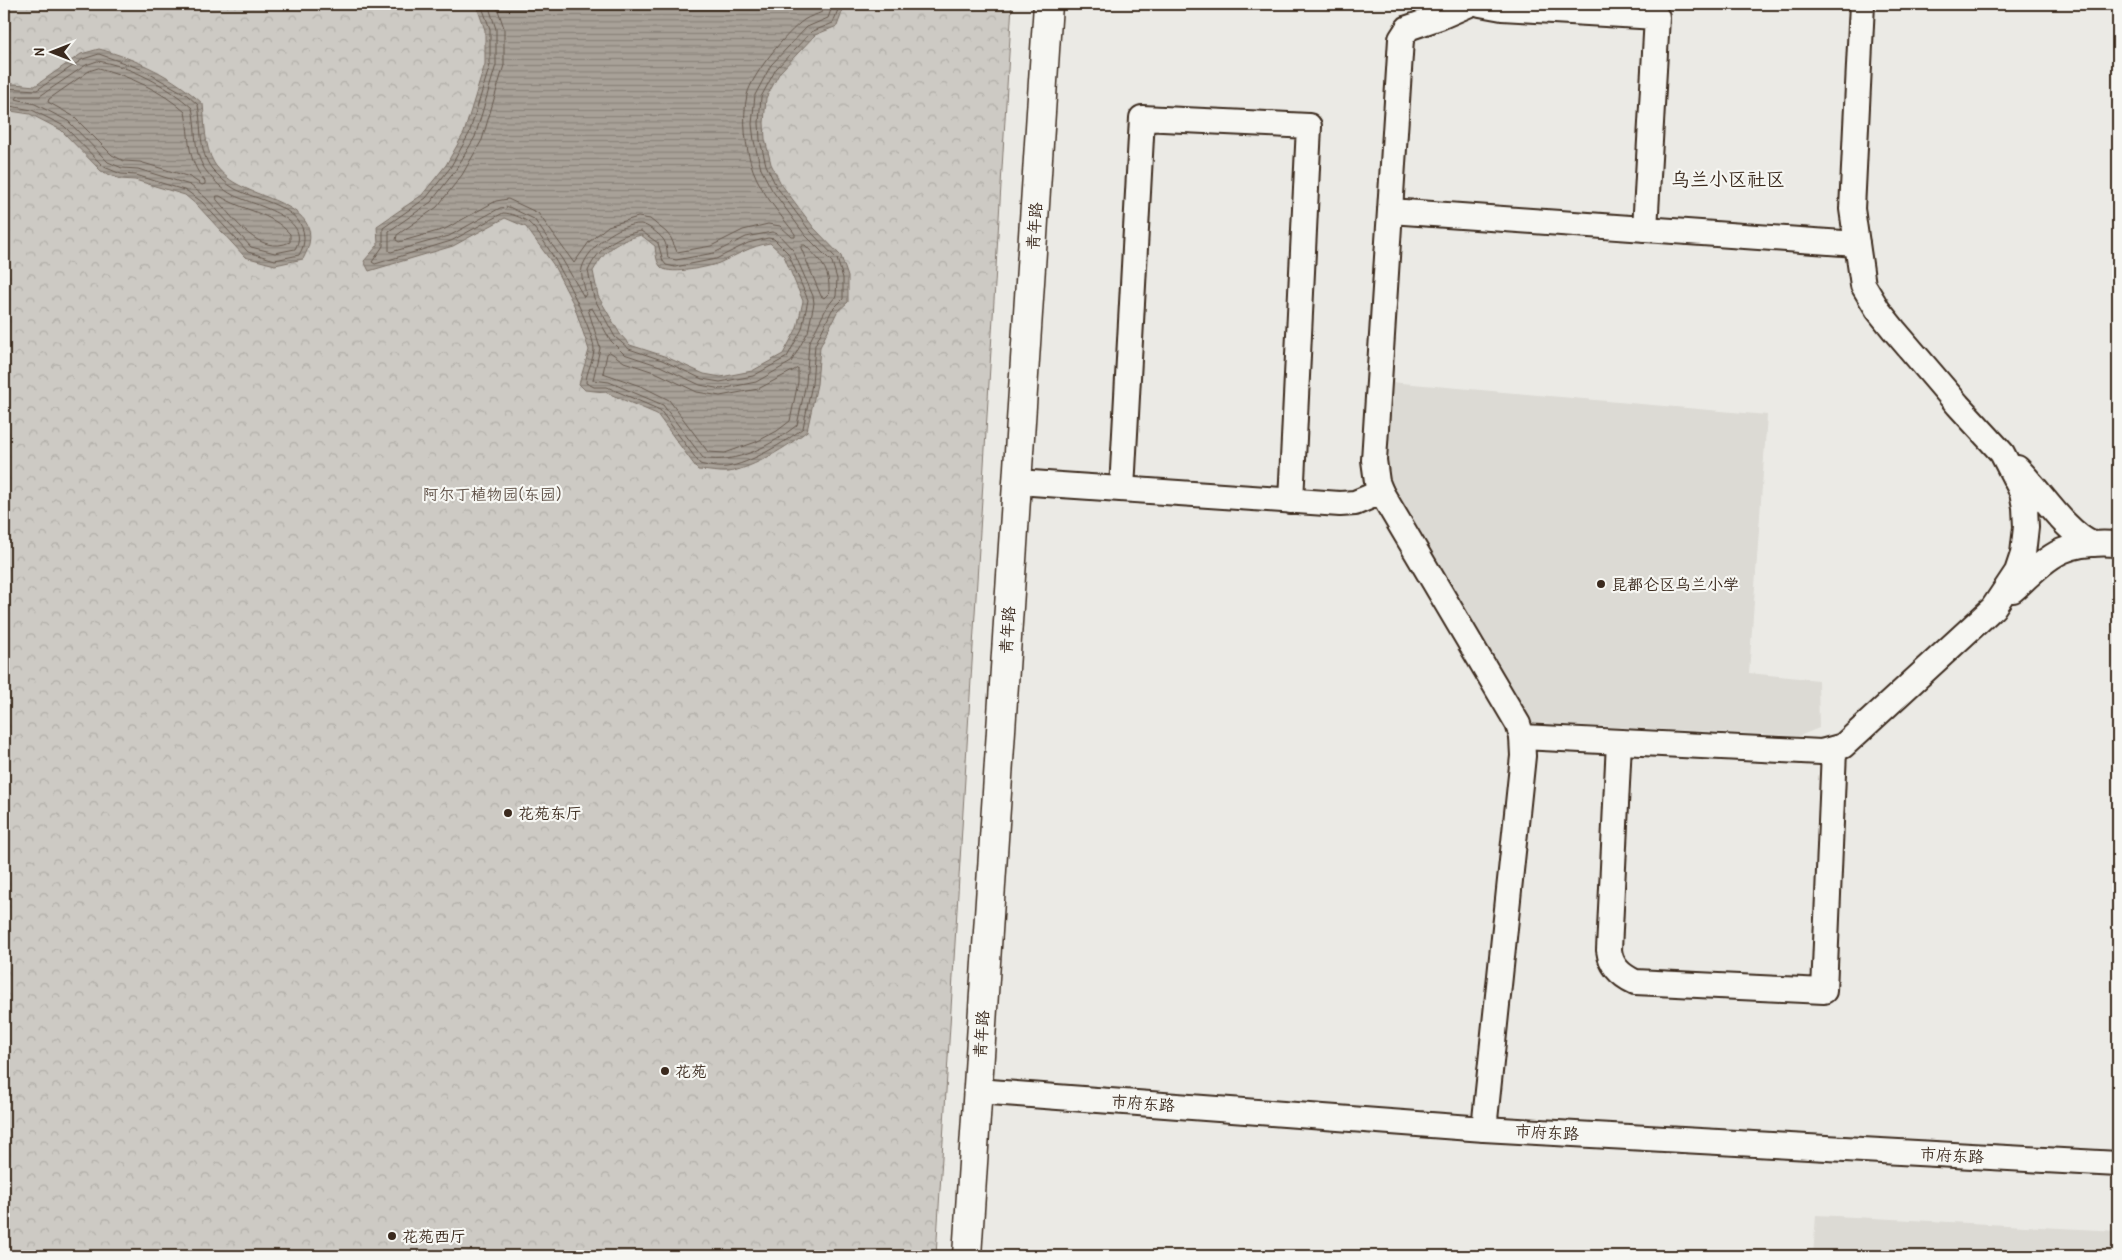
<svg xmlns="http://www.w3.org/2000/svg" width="2122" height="1260" font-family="'Patrick Hand','LXGW WenKai TC',sans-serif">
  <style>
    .built { fill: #dcdad4 }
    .park { fill: url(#park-crowns); stroke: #847a71 }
    .water { fill: url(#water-rules); stroke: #7c7167; fill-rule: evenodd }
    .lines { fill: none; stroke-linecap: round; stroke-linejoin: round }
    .shore { stroke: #675a4f; stroke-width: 1 }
    .minor-casing { stroke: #3b2a1e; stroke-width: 28 }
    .major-casing { stroke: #3b2a1e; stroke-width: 31 }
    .minor { stroke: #f6f6f2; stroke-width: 24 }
    .major { stroke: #f6f6f2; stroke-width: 28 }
    .poi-dot { fill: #3b2a1e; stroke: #f6f6f2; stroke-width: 2 }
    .labels { text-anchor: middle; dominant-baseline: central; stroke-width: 4.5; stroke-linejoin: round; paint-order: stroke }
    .street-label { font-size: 16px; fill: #3b2a1e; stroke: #f6f6f2 }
    .park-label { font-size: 16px; fill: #605248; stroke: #f6f6f2 }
    .poi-label { font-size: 16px; fill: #3b2a1e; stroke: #f6f6f2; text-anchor: start }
    .quarter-label { font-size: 19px; fill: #3b2a1e; stroke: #f6f6f2 }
  </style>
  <defs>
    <pattern id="park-crowns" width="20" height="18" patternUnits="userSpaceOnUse" patternTransform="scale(1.25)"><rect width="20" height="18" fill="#cdcac4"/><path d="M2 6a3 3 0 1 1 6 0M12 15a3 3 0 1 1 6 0" fill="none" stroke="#b1aea8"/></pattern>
    <pattern id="water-rules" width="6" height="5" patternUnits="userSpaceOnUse" patternTransform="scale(1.25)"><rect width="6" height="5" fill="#a8a198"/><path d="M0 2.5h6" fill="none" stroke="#8a837b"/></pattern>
  </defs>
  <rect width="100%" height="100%" fill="#ebeae5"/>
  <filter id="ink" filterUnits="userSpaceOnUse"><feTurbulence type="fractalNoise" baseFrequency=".02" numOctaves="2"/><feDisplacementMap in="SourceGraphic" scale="10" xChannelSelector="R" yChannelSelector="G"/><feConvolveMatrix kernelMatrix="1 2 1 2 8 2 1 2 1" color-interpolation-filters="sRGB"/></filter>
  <g filter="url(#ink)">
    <g class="built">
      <polygon points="1390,382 1767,415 1749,673 1818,680 1819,728 1799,736 1530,723 1394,495 1384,469"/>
      <polygon points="1816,1215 2118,1231 2118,1256 1813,1256"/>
    </g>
    <polygon class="park" points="4,4 1012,4 936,1256 4,1256"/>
    <g class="water">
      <path d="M476,4h369l-8,22 -22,9 -35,37 -14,26 -2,25 1,16 6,25 10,20 33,44 27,28 7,21v25l-11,10 -17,35 -3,37 -10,47c-20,16 -52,36 -78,41 -10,1 -22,-2 -31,-2l-41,-56 -52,-22 -20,-2 -6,-6 10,-34 -15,-45 -21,-41 -27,-37 -21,-9 -52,28 -84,25 -5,-10 14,-16 -1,-19 45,-31 24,-30 18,-32 21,-69v-34zM641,235l14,11c1,8 1,17 7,22 9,7 47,-1 57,-5 18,-8 32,-17 51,-20l14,13 19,45 -6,27 -14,26 -31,17 -31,6 -17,-3 -40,-18 -34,-11 -10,-11 -22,-38 -5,-25c13,-22 23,-29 48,-36z"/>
      <path d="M99,49c38,10 75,28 104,55 2,19 1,42 11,59 5,8 15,17 23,21 29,17 94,24 66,75l-28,6 -30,-8 -47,-51 -13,-11 -50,-15 -15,-1 -19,-8 -40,-41 -31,-16 -26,-4v-27l31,3 46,-32z"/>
    </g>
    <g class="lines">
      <g class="shore">
        <path d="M481,4l9,25v36l-21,69 -19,34 -24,30 -43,30v18l-11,16 3,2 76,-23 52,-28c8,0 19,5 25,9 17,12 67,108 66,128 -1,12 -8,22 -8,33l8,4h13l53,23 40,54c7,2 19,4 27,3 22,-3 59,-25 76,-39l9,-44 3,-39 17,-35 11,-11v-21l-6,-19 -27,-28 -34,-45 -10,-21 -6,-25 -1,-17 2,-26 15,-28 35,-37 22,-9 7,-19"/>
        <path d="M488,4l8,25v36l-21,72 -20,34 -24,31 -42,29v20l2,1 58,-16 51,-28 9,-1 25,12 28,40 22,38 2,-3c-1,-7 -6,-19 -4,-26 6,-21 37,-45 59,-44 7,1 18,10 22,15 4,5 4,13 5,19l8,2 38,-7 32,-16 26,-5 6,2 15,16 20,46 1,7 -6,29 -17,30 -35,20 -35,7 -21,-4 -40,-19 -36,-12 -13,-13 -19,-33 -4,1 12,39 -7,32 16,2 54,23 40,53c33,7 69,-13 94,-33l9,-42 3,-40 18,-36 9,-11 1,-17 -5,-17 -27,-27 -33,-45 -11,-21 -7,-28 -2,-17 3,-29 16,-30 36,-38 21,-9 5,-14"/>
        <path d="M496,4l8,24v37l-22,75 -20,35 -25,32 -40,28 -1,5 3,2 46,-13 51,-28 12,-2 30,14 36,50 15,-21 19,-16 30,-9 12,2 16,13 5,6 6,14 34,-6 32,-16 25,-6 12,2 12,11h3v-3c-15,-20 -33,-40 -42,-64 -8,-23 -11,-51 -6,-75 5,-21 40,-63 57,-75 6,-4 12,-5 18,-8l3,-8"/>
        <path d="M98,61c32,5 70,25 94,47 5,21 0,45 15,64 7,9 16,18 26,23 17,9 81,22 62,54l-20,4 -24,-6 -45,-49 -16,-13 -52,-16 -16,-1 -14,-6 -40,-41 -33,-17 -19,-5 2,-3h22l46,-31z"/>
        <path d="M99,68c30,8 63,23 86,44 5,26 1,47 20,69v3l-3,1 -12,-8 -50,-15 -16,-1 -12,-6 -39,-39 -25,-14 1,-3 40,-28z"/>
        <path d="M4,88l33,2 46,-31 16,-5 42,15 46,26 11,10c4,21 0,46 14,64 7,7 14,15 23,20 21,11 68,17 69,48 0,7 -1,11 -5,18l-24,5 -27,-8 -46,-50 -15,-11 -51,-16 -15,-1 -17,-7 -40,-41 -32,-16 -28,-5"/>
        <path d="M217,196h3c23,15 51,16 70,38v8c-31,14 -55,-22 -73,-42z"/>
        <path d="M641,231l17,12 5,18 3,4 9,2 41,-8 32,-16 20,-5 6,1 14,14 20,47 -6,29 -15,28 -34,19 -33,6 -18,-3 -40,-19 -33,-11 -14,-12 -21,-39 -6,-27c10,-23 29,-36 53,-40z"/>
        <path d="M802,245h3c16,17 25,23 24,48l-5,5 -3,-2 -20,-48z"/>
        <polygon points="610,352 624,362 657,373 697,392 720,396 758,389 798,368 798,382 790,421 777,431 756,442 725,453 708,452 669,400 643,387 603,373 607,354"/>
      </g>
      <defs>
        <g id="minor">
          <polyline points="1470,4 1440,17 1408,28 1401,39 1374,460 1377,482 1381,492 1518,724 1522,737 1523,756 1484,1129"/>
          <polyline points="1480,4 1502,8 1657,17 1645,229"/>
          <polyline points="1390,211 1857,244"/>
          <path d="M2017,468c22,21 48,64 75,76"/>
          <polyline points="1017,482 1340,504 1355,503 1381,492"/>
          <polyline points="1122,489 1142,118 1309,126 1291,501"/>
          <path d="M2013,590c38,-35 50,-50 105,-46"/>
          <polyline points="1522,737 1821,752 1843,746 1993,608 2017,572 2023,554 2026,527 2025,507 2022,492 2002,453 1958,405 1894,330 1878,310 1863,285 1852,209 1862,4"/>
          <path d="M1619,742l-10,208c2,16 11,25 26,32l189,9 10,-241"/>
          <polyline points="977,1091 1484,1129 2118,1164"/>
        </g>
        <polyline id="major" points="967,1256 1048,4"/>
      </defs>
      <use href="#minor" class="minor-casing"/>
      <use href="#major" class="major-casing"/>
      <use href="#minor" class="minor"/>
      <use href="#major" class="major"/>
    </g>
  </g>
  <g class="poi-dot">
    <circle cx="1601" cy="584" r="5"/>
    <circle cx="508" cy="813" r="5"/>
    <circle cx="665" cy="1071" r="5"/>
    <circle cx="392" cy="1236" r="5"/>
  </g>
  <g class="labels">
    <g class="street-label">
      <text transform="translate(1034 226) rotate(-86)">青年路</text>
      <text transform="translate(1007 630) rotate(-86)">青年路</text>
      <text transform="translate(981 1034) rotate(-86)">青年路</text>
      <text transform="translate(1143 1103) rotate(4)">市府东路</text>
      <text transform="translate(1547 1132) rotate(3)">市府东路</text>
      <text transform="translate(1952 1155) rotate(3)">市府东路</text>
    </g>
    <g class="park-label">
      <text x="492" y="494">阿尔丁植物园(东园)</text>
    </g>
    <g class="poi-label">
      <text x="1611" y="584">昆都仑区乌兰小学</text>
      <text x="518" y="813">花苑东厅</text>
      <text x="675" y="1071">花苑</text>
      <text x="402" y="1236">花苑西厅</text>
    </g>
    <g class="quarter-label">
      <text x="1728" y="179">乌兰小区社区</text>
    </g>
  </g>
  <rect width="2122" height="1260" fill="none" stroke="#f6f6f2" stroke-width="20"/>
  <rect x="10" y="10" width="2102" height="1240" fill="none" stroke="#3b2a1e" stroke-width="2" filter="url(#ink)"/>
  <g transform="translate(52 52) rotate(270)" stroke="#f6f6f2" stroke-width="4" paint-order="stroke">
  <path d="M0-4L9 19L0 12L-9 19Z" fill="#3b2a1e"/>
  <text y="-8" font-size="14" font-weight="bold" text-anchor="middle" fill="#3b2a1e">N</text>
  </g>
</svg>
